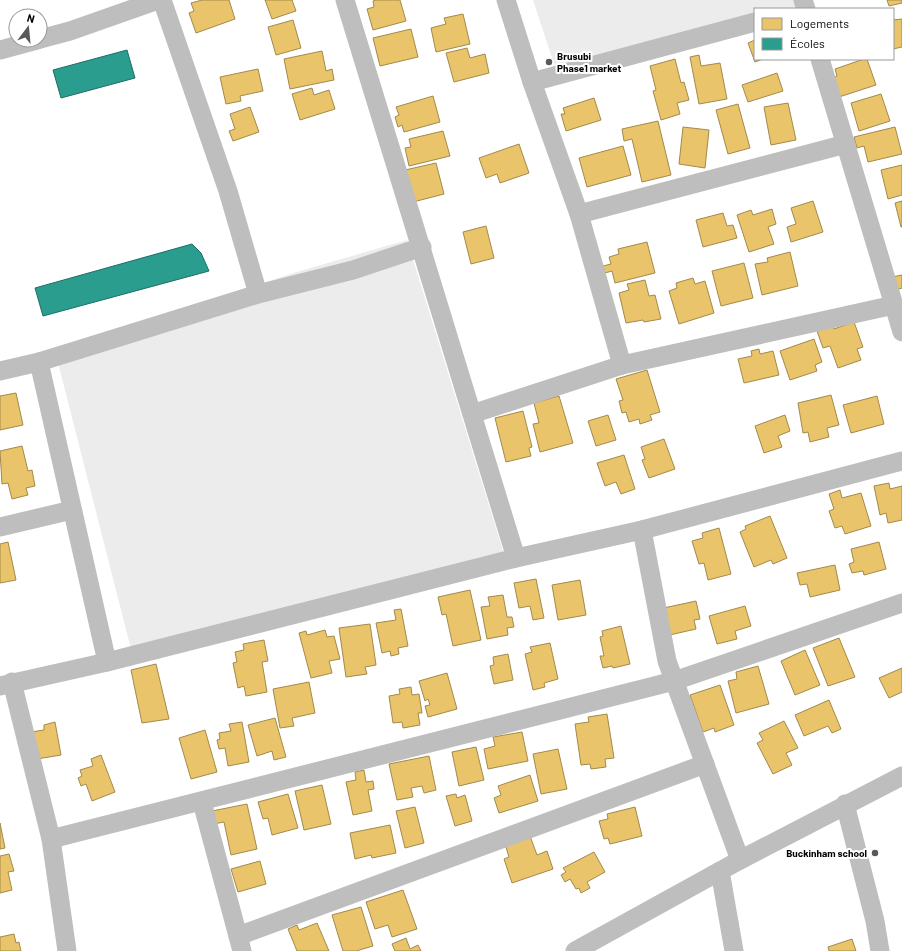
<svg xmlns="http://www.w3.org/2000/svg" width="902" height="951" font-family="Barlow,sans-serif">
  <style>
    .green { fill: #ececec }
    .homes { fill: #e9c46a; stroke: #a3894a }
    .schools { fill: #2a9d8f; stroke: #1d6e64 }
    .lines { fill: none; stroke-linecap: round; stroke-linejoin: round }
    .minor { stroke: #bebebe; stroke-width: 19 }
    .poi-dot { fill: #595959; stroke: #fff; stroke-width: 1.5 }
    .labels { text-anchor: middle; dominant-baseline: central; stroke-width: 4; stroke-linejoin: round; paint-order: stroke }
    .poi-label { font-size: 10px; font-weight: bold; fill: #000; stroke: #fff; text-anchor: start }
  </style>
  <rect width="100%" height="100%" fill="#fff"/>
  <g class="green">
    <polygon points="533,0 798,0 800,9 755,9 755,24 558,76"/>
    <polygon points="407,240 504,554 132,653 55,351 300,271"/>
  </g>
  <g class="homes">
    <polygon points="202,0 229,0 235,19 196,33 189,13 194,11 191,3"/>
    <polygon points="265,0 292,0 296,11 272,19"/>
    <polygon points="376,0 400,0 406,21 373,30 367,9 374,7 373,1"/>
    <polygon points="887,0 902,0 902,3 889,6"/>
    <polygon points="463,14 470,44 436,52 431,28 446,24 444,18"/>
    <polygon points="902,19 902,47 893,49 893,20"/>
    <polygon points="293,20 301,48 276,55 268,27"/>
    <polygon points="411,29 418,57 380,66 373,38"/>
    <polygon points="755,40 755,59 763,59 755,62 748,43"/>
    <polygon points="467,48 470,58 485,54 489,73 454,82 446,53"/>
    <polygon points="322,51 326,71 332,69 334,80 290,89 284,59"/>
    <polygon points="699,55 701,66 720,63 727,99 699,104 690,57"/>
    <polygon points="675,59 681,83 684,82 689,100 677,103 680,114 661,120 653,91 656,90 650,66"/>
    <polygon points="864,59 867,59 876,85 839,97 833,78 837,76 835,69"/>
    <polygon points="258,69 263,91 240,96 241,101 226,104 220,77"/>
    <polygon points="777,73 783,91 748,102 742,85"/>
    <polygon points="312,88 314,95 329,90 335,109 300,120 292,94"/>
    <polygon points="881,94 890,121 859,131 851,103"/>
    <polygon points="433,96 440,122 404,132 402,125 398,127 395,117 399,115 396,107"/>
    <polygon points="594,98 601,120 566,131 561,114 565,114 563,108"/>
    <polygon points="788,103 796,140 771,145 764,107"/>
    <polygon points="738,104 750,148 728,154 716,110"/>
    <polygon points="250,107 259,132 233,141 229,131 235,129 230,114"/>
    <polygon points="658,121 671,175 642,182 632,139 624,141 622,129"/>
    <polygon points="683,127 709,130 705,168 679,164"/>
    <polygon points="895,127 902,154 868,162 864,146 857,148 854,137"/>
    <polygon points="443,131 450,156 409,166 405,148 411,147 409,139"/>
    <polygon points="519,144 529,173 500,183 497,174 486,178 479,158"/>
    <polygon points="623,146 631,175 587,187 579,158"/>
    <polygon points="436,163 444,194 413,202 405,170"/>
    <polygon points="902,165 902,195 888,199 881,170"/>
    <polygon points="813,201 823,232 791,242 787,227 796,224 791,208"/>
    <polygon points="902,201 902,227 901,227 895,203"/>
    <polygon points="772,209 776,224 768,227 774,244 749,252 737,215 751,210 753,215"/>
    <polygon points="723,213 727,226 733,225 737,238 703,247 696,220"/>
    <polygon points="486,226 494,258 471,264 463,232"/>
    <polygon points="647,242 655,273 615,283 612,271 605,273 603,266 611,264 609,257 619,254 618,249"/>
    <polygon points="790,252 798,286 762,295 755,264 768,262 767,258"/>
    <polygon points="744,263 753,298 721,306 712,271"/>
    <polygon points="902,275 902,288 896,290 892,277"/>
    <polygon points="693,278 695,284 705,281 714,313 679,324 669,291 677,288 676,283"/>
    <polygon points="645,280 649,296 655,295 661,319 644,322 643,320 626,323 619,293 629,290 627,284"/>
    <polygon points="854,322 863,347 857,349 861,360 838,368 830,346 823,348 816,328 832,323 834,329"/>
    <polygon points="814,339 822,362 815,365 817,371 790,380 780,351"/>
    <polygon points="759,349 760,354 773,351 779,375 744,383 738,359 752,356 751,351"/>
    <polygon points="647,370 660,412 650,415 652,420 640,424 639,419 629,422 626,412 622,413 619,401 623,400 616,379"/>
    <polygon points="16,393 23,425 0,430 0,396"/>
    <polygon points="831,395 839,425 827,428 829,437 810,442 808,432 803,433 798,403"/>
    <polygon points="559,396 573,443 540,452 533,424 539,423 534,403"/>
    <polygon points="877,396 884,424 851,433 843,405"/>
    <polygon points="523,411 532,447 529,448 531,456 506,462 495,418"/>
    <polygon points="608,415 616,440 596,446 588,421"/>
    <polygon points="785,415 790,431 778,436 782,447 764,453 755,426"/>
    <polygon points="664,439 675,469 649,478 642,460 645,459 641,447"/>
    <polygon points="22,446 28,471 32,470 35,486 26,488 28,495 12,499 8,483 2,484 0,451"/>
    <polygon points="624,455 635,489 621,494 616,482 605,486 597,463"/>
    <polygon points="889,483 890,489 902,486 902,520 888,523 886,513 880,515 874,486"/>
    <polygon points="840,490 842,498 861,493 871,526 845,534 842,526 835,528 829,511 834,509 829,494"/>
    <polygon points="770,516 787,558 773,564 771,560 754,567 740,532 746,529 745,526"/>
    <polygon points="719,528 731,574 708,580 704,563 699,564 692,541 703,538 702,533"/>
    <polygon points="8,542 16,580 0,583 0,544"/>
    <polygon points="879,542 886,569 864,575 863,571 852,573 849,564 854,562 851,549"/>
    <polygon points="835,565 840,590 810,597 807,584 800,585 797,573"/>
    <polygon points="536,579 544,618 533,620 530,606 519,608 514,583"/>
    <polygon points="580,580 586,615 558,620 552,585"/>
    <polygon points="470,590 481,640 453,646 446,614 442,615 438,597"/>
    <polygon points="503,595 507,617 512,617 514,627 507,628 508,635 487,639 481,607 490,606 488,597"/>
    <polygon points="696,601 700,619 694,620 696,629 665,636 659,609"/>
    <polygon points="745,606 751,626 735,631 737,639 717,644 709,616"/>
    <polygon points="401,609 408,646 398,648 399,654 391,656 390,651 382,653 376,623 396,620 394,610"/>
    <polygon points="370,624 376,665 365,667 367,674 346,677 339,628"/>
    <polygon points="621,626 630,664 613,668 612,666 603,668 600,656 604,656 600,637 603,636 602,631"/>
    <polygon points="325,630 327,637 334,636 340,659 329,661 332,673 311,678 299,633 306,631 307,635"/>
    <polygon points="839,638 855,677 828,686 813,648"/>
    <polygon points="264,640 268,661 262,662 267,692 246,696 244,686 238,688 233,663 237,662 235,652 244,650 243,644"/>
    <polygon points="550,643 558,679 544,683 545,687 533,690 525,654 532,652 530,647"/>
    <polygon points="805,650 820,685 795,695 781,661"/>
    <polygon points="508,654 513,680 494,684 490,666 494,665 493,657"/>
    <polygon points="156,664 169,719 142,723 131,670"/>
    <polygon points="758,666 769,704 736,713 728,681 737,679 736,672"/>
    <polygon points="902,668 902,692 889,698 879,678"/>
    <polygon points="447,673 457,709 428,717 425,706 430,705 428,699 425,701 419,681"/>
    <polygon points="309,682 315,713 292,718 294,726 280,728 273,689"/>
    <polygon points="720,685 734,725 715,732 714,728 703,732 690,695"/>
    <polygon points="411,687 412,695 419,694 422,713 418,713 420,725 403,728 402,722 393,723 389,696 400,694 399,689"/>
    <polygon points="829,700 841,729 832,733 828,726 804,736 795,715"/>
    <polygon points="607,714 614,758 605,759 606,767 591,769 590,764 581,765 575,724 589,722 588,717"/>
    <polygon points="275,718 286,757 274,760 272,751 257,756 248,725"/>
    <polygon points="784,721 798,748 786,753 792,765 773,774 757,743 763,740 759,733"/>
    <polygon points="55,722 61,755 31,760 31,732 44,730 44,725"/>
    <polygon points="242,722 249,762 228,766 225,748 219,749 217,740 220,739 219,733 231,731 229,724"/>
    <polygon points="205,730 217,772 191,779 179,738"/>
    <polygon points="522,732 528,761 488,769 484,749 495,746 493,737"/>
    <polygon points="476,747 484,780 459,786 452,752"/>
    <polygon points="558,749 567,789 541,794 533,754"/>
    <polygon points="101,755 115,792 92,801 86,784 81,786 78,778 82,776 80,770 93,766 91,759"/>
    <polygon points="429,756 436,790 424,793 422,786 411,788 413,797 397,800 389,764"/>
    <polygon points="364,770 366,782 373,781 374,789 368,790 372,811 353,815 346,782 356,780 355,772"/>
    <polygon points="530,775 538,801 499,813 494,798 501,795 498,786"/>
    <polygon points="322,785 331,824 304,830 295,791"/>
    <polygon points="288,794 298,828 272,835 268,818 263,819 258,802"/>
    <polygon points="456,794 457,798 465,795 472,821 455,826 446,796"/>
    <polygon points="247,804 257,849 231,855 224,822 214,824 212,811"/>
    <polygon points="415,807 424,843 405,848 396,811"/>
    <polygon points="635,807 642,836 610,844 608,838 604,839 599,821 608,819 607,814"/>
    <polygon points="0,823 5,848 0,849"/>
    <polygon points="390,825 396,853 372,858 371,855 355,859 350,833"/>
    <polygon points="530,836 537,855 547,851 553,869 512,883 504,859 509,857 505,844"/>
    <polygon points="594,852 605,872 587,882 590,888 581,893 579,888 576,889 570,879 565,882 561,875 566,872 563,868"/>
    <polygon points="9,854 14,871 8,872 12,890 0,893 0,856"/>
    <polygon points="260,861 266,884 238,892 231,869"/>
    <polygon points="403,890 417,929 392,937 388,925 375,929 366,902"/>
    <polygon points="361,907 373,946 356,951 343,951 332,915"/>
    <polygon points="317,923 329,951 297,951 288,929 297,925 299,930"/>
    <polygon points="14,934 16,943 19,942 21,951 0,951 0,937"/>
    <polygon points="406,938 410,949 418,945 421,951 395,951 392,944"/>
    <polygon points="852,939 856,951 829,951 828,947"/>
  </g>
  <g class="schools">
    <polygon points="127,50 135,78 61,98 53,70"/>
    <polygon points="192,244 201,253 209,271 43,316 35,288"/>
  </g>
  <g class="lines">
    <g class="minor">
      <polyline points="162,0 228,191 258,294"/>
      <polyline points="345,0 516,558"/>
      <polyline points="506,0 532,82 579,214 622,365"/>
      <polyline points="803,0 806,9"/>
      <polyline points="40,39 70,31 158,0"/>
      <polyline points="0,50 37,40"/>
      <polyline points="820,59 902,332"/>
      <polyline points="532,82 755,22"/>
      <polyline points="579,214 846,144"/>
      <polyline points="39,362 107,662"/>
      <polyline points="0,371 39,362 258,294 353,270 422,247"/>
      <polyline points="472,414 622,365 894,305"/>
      <polyline points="0,527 72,510"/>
      <polyline points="642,530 667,661 740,860"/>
      <polyline points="12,682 51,839 67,951"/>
      <polyline points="0,686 107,662 516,558 642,530 902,461"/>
      <polyline points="202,802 242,951"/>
      <polyline points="845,804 875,921 880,951"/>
      <polyline points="51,839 674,681 902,603"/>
      <polyline points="720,871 734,951"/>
      <polyline points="238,936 705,764"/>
      <polyline points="575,951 740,860 902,776"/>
    </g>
  </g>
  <g class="poi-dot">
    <circle cx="549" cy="62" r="4"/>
    <circle cx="875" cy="853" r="4"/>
  </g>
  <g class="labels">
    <g class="poi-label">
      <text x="557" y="56">Brusubi<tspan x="557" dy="12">Phase1 market</tspan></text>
      <text x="867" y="853" text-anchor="end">Buckinham school</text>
    </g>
  </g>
  <rect x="754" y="8" width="140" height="52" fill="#ffffff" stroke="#999999"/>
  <rect x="762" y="18" width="20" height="12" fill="#e9c46a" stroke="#999999"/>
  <text x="790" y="28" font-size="12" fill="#000000">Logements</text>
  <rect x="762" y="38" width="20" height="12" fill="#2a9d8f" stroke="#999999"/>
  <text x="790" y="48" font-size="12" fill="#000000">Écoles</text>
  <g transform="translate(28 28) rotate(16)"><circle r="19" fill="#ffffff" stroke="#999999"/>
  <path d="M0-3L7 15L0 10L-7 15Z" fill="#595959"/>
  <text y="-6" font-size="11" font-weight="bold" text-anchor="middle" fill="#000000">N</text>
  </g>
</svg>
